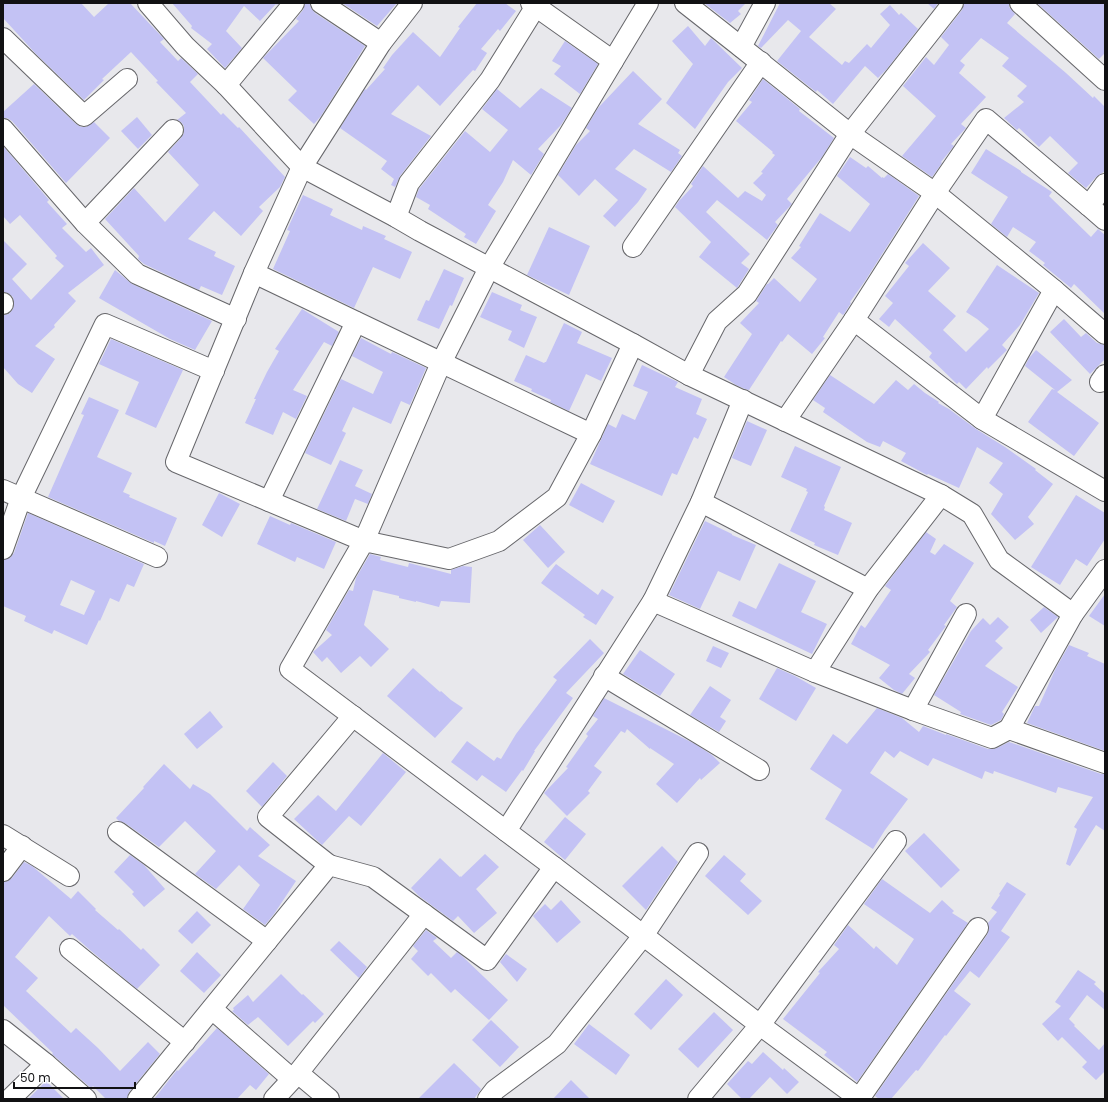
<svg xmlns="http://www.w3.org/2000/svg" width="1108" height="1102" font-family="Poppins,sans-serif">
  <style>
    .building { fill: #c3c2f4; fill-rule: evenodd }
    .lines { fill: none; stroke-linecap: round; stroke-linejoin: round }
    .minor-casing { stroke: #67676b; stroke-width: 22 }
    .minor { stroke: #fff; stroke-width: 20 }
  </style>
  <rect width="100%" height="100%" fill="#e8e8ec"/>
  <g class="building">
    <polygon points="3,3 81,3 94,17 109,3 130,3 164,39 160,42 178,61 181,58 198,74 190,82 221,115 223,113 238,128 239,127 285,177 280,187 259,207 263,211 241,236 214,211 188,239 216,252 214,256 235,266 222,295 201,286 199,290 144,264 138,259 139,256 105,219 134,188 165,222 199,185 168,152 181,138 184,133 184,126 181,122 177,120 186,113 156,82 158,81 131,52 102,79 104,80 84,100 36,54 3,18"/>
    <polygon points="172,3 279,3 277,5 276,4 260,21 244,6 226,31 242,48 225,68 207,49 212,44 191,28 192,26"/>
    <polygon points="305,3 310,3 311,8 315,13 365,46 321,116 314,124 288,100 297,91 263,58 299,21 296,19 303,10"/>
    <polygon points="342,3 397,3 377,26"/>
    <polygon points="477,3 505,3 516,11 500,31 498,29 481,49 487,53 475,71 473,70 440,106 418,85 391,114 431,136 400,176 395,187 391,185 394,179 381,169 387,161 340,128 365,89 366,90 385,69 383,68 392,55 413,32 440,57 460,28 458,27"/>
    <polygon points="704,3 746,3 738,11 741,14 730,23"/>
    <polygon points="780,3 829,3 836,9 809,37 842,65 845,61 849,63 867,44 871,48 890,25 880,14 890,5 899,15 901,13 918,29 886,70 878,78 865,66 833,104 817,90 816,92 777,61 801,31 788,20 761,48 758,46"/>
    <polygon points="927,3 938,3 934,9"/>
    <polygon points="964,3 1009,3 1009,7 1015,14 1007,23 1066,73 1093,98 1094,96 1105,107 1105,171 1096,177 1086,188 1068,173 1078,163 1050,136 1039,147 1019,128 1017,130 1004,118 1024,102 1017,96 1027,86 1002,66 1009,58 981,38 960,61 965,65 959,73 986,97 961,124 966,128 951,144 954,146 941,162 942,163 932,177 902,156 936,116 903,86 926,57 934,65 949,45 941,37 962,10"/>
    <polygon points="1037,3 1105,3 1105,53 1099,59"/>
    <polygon points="688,26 705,46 711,38 742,68 728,82 695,129 666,103 693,64 672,41"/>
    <polygon points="565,41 598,64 580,94 554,74 561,66 552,61"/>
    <polygon points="633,71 662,99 638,124 680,150 678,153 682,156 671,172 634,149 615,169 647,189 638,202 615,227 603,216 618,200 595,179 579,196 558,175 576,145 590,131 586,128 598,108"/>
    <polygon points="763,79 800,109 799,111 834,138 822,157 787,199 792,204 775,222 778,225 767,240 717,200 706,212 750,254 741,263 749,269 737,288 699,257 711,242 675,207 679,201 693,186 691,184 703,166 738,198 745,191 762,201 766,195 753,183 763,173 761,172 775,155 772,153 773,152 736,121 752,102 749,100"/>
    <polygon points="34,84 76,124 81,127 86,127 94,122 110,138 66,183 12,121 7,118 3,118 3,112"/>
    <polygon points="541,88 572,108 561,125 538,149 544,154 531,175 513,160 503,182 488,205 496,211 476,244 464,237 466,234 428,209 430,205 416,197 419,189 465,131 490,152 508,130 482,109 497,89 520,108"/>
    <polygon points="137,117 152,135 138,149 121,131"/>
    <polygon points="3,146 49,200 47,202 67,224 62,228 86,252 91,248 104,265 68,293 76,301 54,325 55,327 35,346 55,359 32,393 18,384 3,367 3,315 9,314 13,309 14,304 13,297 8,293 3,292 3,240 27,264 12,279 31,300 64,266 55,258 57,256 20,215 10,224 3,216"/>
    <polygon points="986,149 1021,171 1021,172 1052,192 1049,196 1091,237 1098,229 1105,235 1105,314 1074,284 1071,288 1043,265 1045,263 1029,251 1036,242 1013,227 1007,237 991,224 1008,197 971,173"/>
    <polygon points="850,157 866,168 868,166 882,178 882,177 884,178 888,174 919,196 865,281 850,302 851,303 844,314 843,315 839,312 823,337 825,338 812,354 788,334 782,342 781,341 749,390 745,389 736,385 724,377 752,334 740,323 759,303 756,301 767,284 768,284 774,278 800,302 817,279 791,258 801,247 799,246 820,213 850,232 870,204 837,176"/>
    <polygon points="303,195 333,209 330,215 362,230 363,226 386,236 384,239 412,252 400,279 373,267 354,308 273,269 290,231 287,230"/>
    <polygon points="549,227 590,246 569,295 527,275"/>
    <polygon points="923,243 950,268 928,291 956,316 943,330 966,352 989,329 977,319 966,312 997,265 1039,293 1020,325 1002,345 1007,350 988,369 987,367 966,389 959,382 957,384 929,357 932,353 895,319 889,327 879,319 893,303 885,296 909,266 905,263"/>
    <polygon points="444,269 464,278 452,306 450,305 439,329 417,320 426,300 429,301"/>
    <polygon points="115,270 132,284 212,321 195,350 170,339 99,298"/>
    <polygon points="492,292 522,305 520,310 537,317 524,348 508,340 512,331 480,317"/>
    <polygon points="302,309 339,332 332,346 324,342 293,390 307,396 296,419 283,412 273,435 245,423 256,399 254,399 267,372 279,351 275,349"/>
    <polygon points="1064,319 1081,337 1086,333 1097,343 1105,345 1105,359 1090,374 1050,332"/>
    <polygon points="564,323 582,332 577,343 612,358 601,381 586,374 569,411 550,402 551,400 531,391 532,389 514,381 526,355 544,363 545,362 546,362"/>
    <polygon points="361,338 391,354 392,352 426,368 410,405 401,401 391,424 353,407 342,431 346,433 331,465 305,453 341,379 373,394 383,372 352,356"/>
    <polygon points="111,339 183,370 156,428 125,414 139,382 99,364"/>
    <polygon points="1036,350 1072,380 1057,392 1099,423 1074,456 1028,422 1052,389 1055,390 1025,366 1029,358"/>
    <polygon points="642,365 678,382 675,387 702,399 696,414 707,419 698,439 694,437 677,475 672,473 662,496 590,464 608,424 616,428 622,414 635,420 648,392 633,386"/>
    <polygon points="830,375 874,404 896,380 908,390 914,384 925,393 939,402 938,403 949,409 976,429 1005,447 1036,469 1035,470 1053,484 1028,517 1034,524 1015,540 991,514 1003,494 989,483 1003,463 977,447 959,488 928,474 927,475 901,461 906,453 883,441 880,447 867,442 823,412 825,408 813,400"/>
    <polygon points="89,397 119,410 97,457 132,473 123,492 130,495 129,497 177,518 165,546 154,541 154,543 48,497 84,415 81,414"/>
    <polygon points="747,421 767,430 751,466 732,458"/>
    <polygon points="795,446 841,467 824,506 825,507 824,510 852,523 838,555 814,545 815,543 790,531 808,492 806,491 807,489 781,477"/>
    <polygon points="340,460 363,470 355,486 372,494 368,504 355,499 346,521 317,509"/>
    <polygon points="581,483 615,501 603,523 569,505"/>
    <polygon points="219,493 240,504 222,537 202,525"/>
    <polygon points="1076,495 1105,513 1105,539 1087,566 1076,559 1060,585 1031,567"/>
    <path d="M28,513l116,51 -10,23 -7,-3 -8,18 -9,-4 -10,23 -1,-1 -12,25 -33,-15 -2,4 -28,-13 2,-5 -23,-10v-46l7,-2 4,-5zM71,580l24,11 -11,24 -24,-10z"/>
    <polygon points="270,516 290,525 291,523 336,542 324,569 297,557 295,562 257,544"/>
    <polygon points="705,521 732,534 732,535 756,545 740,581 718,571 700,609 669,595"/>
    <polygon points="540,525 565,552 548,568 523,540"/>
    <polygon points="926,532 936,539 930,552 935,555 944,544 974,563 950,601 957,607 944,625 946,626 928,650 930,652 909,674 915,678 902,694 894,690 879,678 890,665 851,644 861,625 865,628 891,590 885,586"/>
    <polygon points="370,554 381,557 380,560 408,567 409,563 451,574 451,570 463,566 472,567 470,603 441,601 439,607 416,601 416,602 399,598 399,596 373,590 364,625 389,649 371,667 360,656 341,673 327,657 322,662 313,652 332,635 326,630 349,590 353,591 356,578"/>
    <polygon points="779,563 816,581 801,612 827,624 812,654 732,616 739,601 756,609"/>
    <polygon points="556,564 598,595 602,589 614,597 596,625 583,617 585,615 541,583"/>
    <polygon points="1105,594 1105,626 1089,616"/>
    <polygon points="1044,607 1058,617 1041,633 1030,620"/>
    <polygon points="998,617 1009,627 995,641 1003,648 985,666 1018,687 1002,712 1004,714 1001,720 991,725 960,714 961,712 934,695 971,631 983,618 990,625"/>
    <polygon points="590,639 604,653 566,693 573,698 534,751 535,751 523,771 522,770 506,792 482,775 477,781 451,762 467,741 494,761 497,757 501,759 516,734 557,680 553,677"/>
    <polygon points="1069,645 1089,653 1087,656 1105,664 1105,751 1027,723 1035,706 1039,706 1055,670"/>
    <polygon points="713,646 729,653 721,668 706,661"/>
    <polygon points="640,650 675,674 660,696 623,674"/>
    <polygon points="413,668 440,692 441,691 451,700 463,708 435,738 387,696"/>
    <polygon points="777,668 795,676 816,688 796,721 759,699"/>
    <polygon points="710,686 731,700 720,717 726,721 719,732 690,715"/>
    <polygon points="604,698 695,744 712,755 720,763 701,780 700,778 677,803 656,784 674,764 650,748 650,749 627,729 625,733 621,731 594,766 602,772 588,791 590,793 567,816 544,793 568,768 566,767 588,736 586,734 598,719 593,716"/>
    <polygon points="877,708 902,718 919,732 923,726 946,735 946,734 988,749 993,749 997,748 1009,742 1018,745 1101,774 1105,774 1105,831 1096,825 1070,866 1066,864 1077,829 1074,827 1093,797 1058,787 1056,793 994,771 993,774 985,771 982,779 933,758 928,766 900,751 894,758 885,751 870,773 908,799 885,830 873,849 825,819 842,790 810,769 833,734 847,744"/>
    <polygon points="210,711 223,727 197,749 184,734"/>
    <polygon points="383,753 406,772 361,826 349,816 322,845 294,819 318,795 336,811"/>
    <polygon points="273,762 287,776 262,807 246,791"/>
    <polygon points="164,764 190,789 193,784 210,794 247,831 250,827 270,845 258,856 296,881 274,914 265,925 243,909 260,885 239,865 216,889 195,874 216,851 185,821 159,847 125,823 119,821 116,818 144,788 143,787"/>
    <polygon points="565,817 586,834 565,860 544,842"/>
    <polygon points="924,833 960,870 941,888 905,851"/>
    <polygon points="662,846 678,862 646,910 622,886"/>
    <polygon points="485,854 499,867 476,889 497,913 474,933 458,916 453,921 419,896 411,888 440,858 460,877 460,876 461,877"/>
    <polygon points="130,855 144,865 165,889 144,907 132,894 134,892 114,872"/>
    <polygon points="724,855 746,874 740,881 762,901 748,915 705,876"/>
    <polygon points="24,862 32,866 71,899 78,891 96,909 95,910 118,930 119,929 141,950 143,948 160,965 137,989 90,950 72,934 70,936 49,916 15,957 38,978 26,991 71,1033 76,1028 98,1048 120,1071 148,1042 160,1054 129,1092 127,1099 106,1099 93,1086 91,1088 52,1054 53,1053 3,1005 3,882 8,881 12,878"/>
    <polygon points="882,879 930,913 942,900 954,911 952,913 968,923 857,1082 846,1072 824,1055 827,1052 783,1019 820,973 818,972 839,949 834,945 848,925 874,949 876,946 897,965 914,939 864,904"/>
    <polygon points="1007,882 1026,894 1001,931 1010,937 979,978 970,971 954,991 971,1004 946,1036 945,1035 918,1071 916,1070 891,1099 879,1099 875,1096 987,935 989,929 988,923 997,912 991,908 1000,895 999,894"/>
    <polygon points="561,900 581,922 557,943 533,916 545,904 551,910"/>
    <polygon points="197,911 211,925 192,944 178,931"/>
    <polygon points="426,930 437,938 433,941 451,958 457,952 461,955 508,1000 489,1020 455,989 451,993 431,973 428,976 411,959 418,951 413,946"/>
    <polygon points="339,941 367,967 359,978 330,950"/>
    <polygon points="197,952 221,975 204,993 180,971"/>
    <polygon points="506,954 527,969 517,982 500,962"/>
    <polygon points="1078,970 1096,982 1094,984 1105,994 1105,1010 1087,995 1069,1019 1075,1025 1074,1026 1099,1050 1105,1043 1105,1071 1096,1080 1082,1067 1087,1062 1062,1037 1058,1041 1042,1024 1061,1006 1055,1002"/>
    <polygon points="281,974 302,995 303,994 324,1014 315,1023 313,1021 288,1046 258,1017 248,1025 232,1011 234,1010 233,1008 248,995 253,1002"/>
    <polygon points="666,979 683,995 651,1030 634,1014"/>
    <polygon points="714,1012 733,1030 698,1068 678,1049"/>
    <polygon points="491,1020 519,1047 500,1067 472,1040"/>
    <polygon points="589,1024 630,1055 616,1075 574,1044"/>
    <polygon points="217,1028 269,1074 256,1090 250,1085 237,1099 154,1099 177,1070 178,1071"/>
    <polygon points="763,1052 783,1070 784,1068 799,1082 787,1094 770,1077 749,1099 742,1099 727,1084 748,1061 752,1064"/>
    <polygon points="454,1063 481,1089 474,1099 418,1099"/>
    <polygon points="571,1080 590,1099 553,1099"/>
    <polygon points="46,1081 64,1099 28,1099"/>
  </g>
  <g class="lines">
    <defs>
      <g id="minor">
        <polyline points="148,3 185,46 226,85 302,167 396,217 420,231 633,344 689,375 941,495 972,514 999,560 1073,614 1009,729"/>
        <polyline points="321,3 381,43"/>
        <polyline points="412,3 381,43 302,167 254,273 176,462 364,541 441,363 489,268 613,61 531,3"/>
        <polyline points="685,3 741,47 850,134 935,193 1054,290 1105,334"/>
        <polyline points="1020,3 1105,80"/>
        <polyline points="3,38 84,116 127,79"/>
        <polyline points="741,47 765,3"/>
        <polyline points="613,61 648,3"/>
        <polyline points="226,85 294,3"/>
        <polyline points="3,129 85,223 137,274 236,319"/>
        <polyline points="1089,206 1105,220"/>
        <polyline points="396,217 409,183 490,80 536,6"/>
        <polyline points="85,223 173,130"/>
        <polyline points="633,247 761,62"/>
        <polyline points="254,273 591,434"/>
        <polyline points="1054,290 982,419 1105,491"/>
        <polyline points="3,303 3,304"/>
        <polyline points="689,375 717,321 747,294 850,134 953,3"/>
        <polyline points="1100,382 1105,375"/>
        <polyline points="743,400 701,502 653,601 815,672 913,710 992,738 1009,729 1105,763"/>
        <polyline points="982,419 854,320 935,193 986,119 1089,206 1105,184"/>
        <polyline points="785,421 854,320"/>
        <polyline points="3,490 157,557"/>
        <polyline points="269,501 356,322"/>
        <polyline points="701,502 868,589"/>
        <polyline points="3,549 21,498 105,324 214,371"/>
        <polyline points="1073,614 1105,570"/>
        <polyline points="815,672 868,589 941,495"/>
        <polyline points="604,676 759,770"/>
        <polyline points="913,710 966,614"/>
        <polyline points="506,831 290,669 364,541 449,559 499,541 557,497 591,434 633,344"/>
        <polyline points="118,832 267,941"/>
        <polyline points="3,835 69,876"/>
        <polyline points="329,865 268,817 353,716"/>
        <polyline points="554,867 760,1025 698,1099"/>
        <polyline points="3,871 22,846"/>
        <polyline points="70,949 185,1042"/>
        <polyline points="212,1009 292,1079"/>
        <polyline points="3,1030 46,1064"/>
        <polyline points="298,1073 329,1099"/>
        <polyline points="10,1099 46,1064 86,1099"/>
        <polyline points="138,1099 329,865 373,877 487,960 554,867 506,831 653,601"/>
        <polyline points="274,1099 298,1073 424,914"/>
        <polyline points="488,1099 495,1090 557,1044 643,936 698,853"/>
        <polyline points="859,1099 978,928"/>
        <polyline points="860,1099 760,1025 896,841"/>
      </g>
    </defs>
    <use href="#minor" class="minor-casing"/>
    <use href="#minor" class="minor"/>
  </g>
  <rect width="1108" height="1102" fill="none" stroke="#111113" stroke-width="8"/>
  <path d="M14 1082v6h121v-6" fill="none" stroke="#111113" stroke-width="2"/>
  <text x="20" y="1082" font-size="12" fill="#111113" stroke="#ffffff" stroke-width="3" paint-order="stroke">50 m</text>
</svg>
